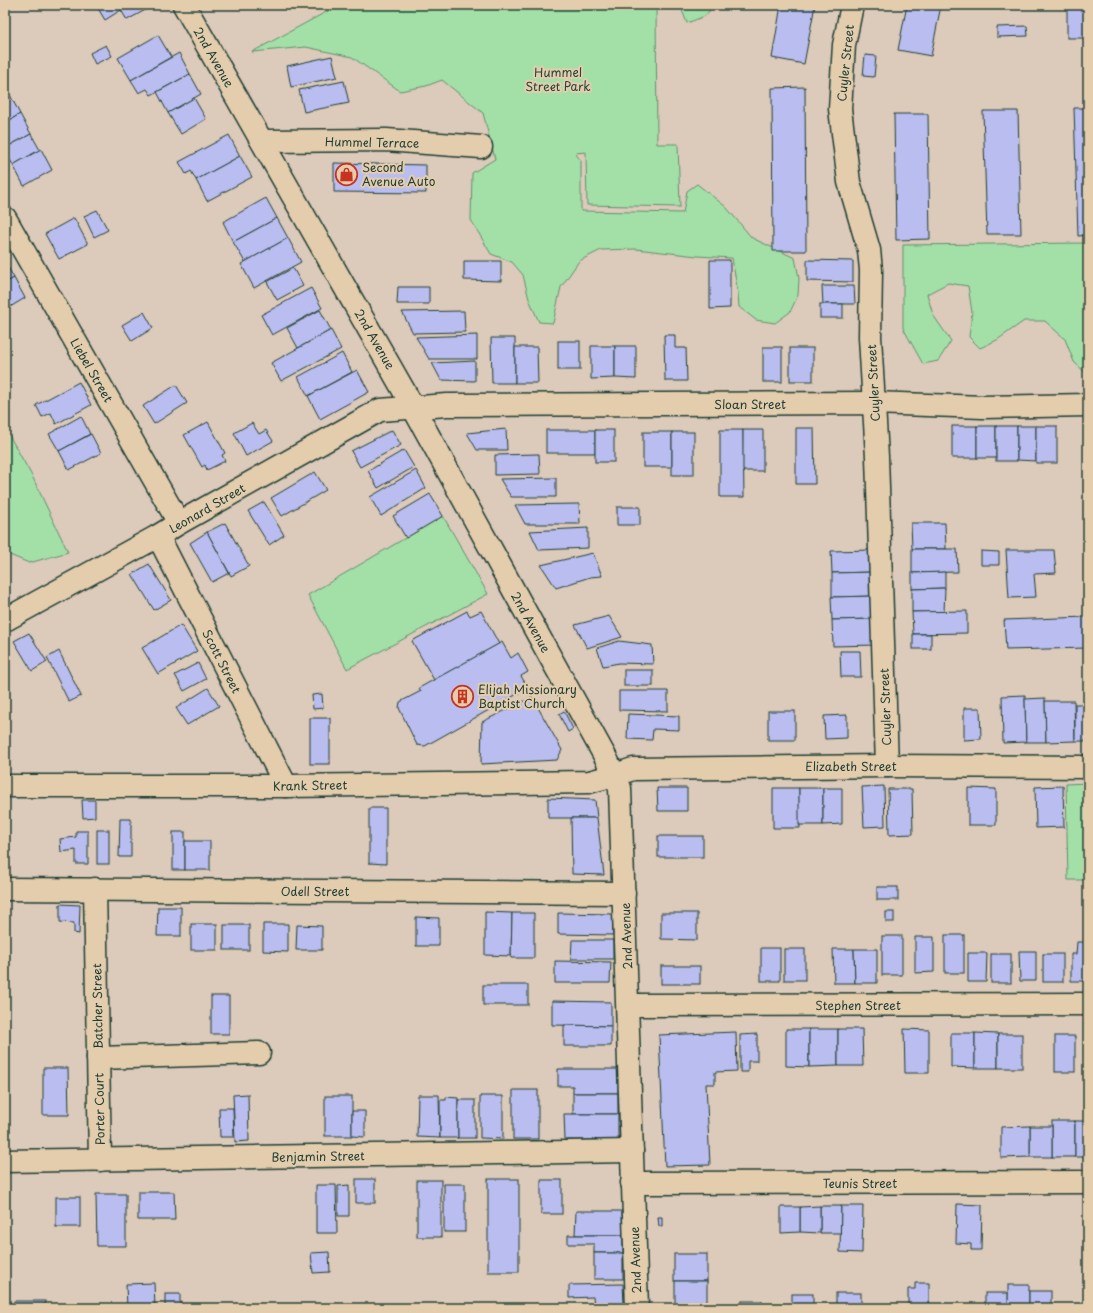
<svg xmlns="http://www.w3.org/2000/svg" width="1093" height="1313" font-family="'Playpen Sans',sans-serif">
  <style>
    .green { fill: #a3e0a7; stroke: #618e6e }
    .building { fill: #babdef; stroke: #1f3d34 }
    .lines { fill: none; stroke-linecap: round; stroke-linejoin: round }
    .minor-casing { stroke: #1f3d34; stroke-width: 25 }
    .tertiary-casing { stroke: #1f3d34; stroke-width: 25 }
    .minor { stroke: #e4cdad; stroke-width: 22 }
    .tertiary { stroke: #e4cdad; stroke-width: 22 }
    .labels { text-anchor: middle; dominant-baseline: central; stroke-width: 4; stroke-linejoin: round; paint-order: stroke }
    .street-label { font-size: 12px; fill: #1f3d34; stroke: #e4cdad }
    .park-label { font-size: 12px; fill: #26453a; stroke: #e4cdad }
    .poi-label { font-size: 12px; fill: #1f3d34; stroke: #e4cdad; text-anchor: start }
  </style>
  <rect width="100%" height="100%" fill="#dccaba"/>
  <filter id="ink" filterUnits="userSpaceOnUse"><feTurbulence type="fractalNoise" baseFrequency=".025" numOctaves="2"/><feDisplacementMap in="SourceGraphic" scale="8" xChannelSelector="R" yChannelSelector="G"/><feConvolveMatrix kernelMatrix="1 2 1 2 8 2 1 2 1" color-interpolation-filters="sRGB"/></filter>
  <g filter="url(#ink)">
    <g class="green">
      <polygon points="339,5 656,5 657,144 678,144 680,207 587,205 586,152 575,153 581,161 581,211 683,213 687,191 697,184 726,207 752,238 795,258 799,278 798,295 790,312 775,323 756,320 739,307 738,293 732,258 697,256 636,249 601,250 579,261 561,287 553,323 539,322 529,299 523,275 512,262 491,254 471,220 472,173 495,159 483,113 442,80 426,86 400,91 352,57 306,47 252,52"/>
      <polygon points="680,5 714,5 705,16 687,23"/>
      <polygon points="1088,243 1088,375 1074,362 1065,339 1045,321 1024,321 997,340 980,348 969,337 972,312 968,286 948,283 927,294 933,315 951,341 938,361 923,364 903,328 903,245"/>
      <polygon points="5,428 32,476 68,552 29,563 5,553"/>
      <polygon points="443,516 488,594 347,669 308,595"/>
      <polygon points="1088,783 1088,880 1068,880 1066,784"/>
    </g>
    <g class="building">
      <polygon points="108,5 150,5 151,7 127,20 121,10 105,20 99,10"/>
      <polygon points="781,5 815,5 804,64 772,58"/>
      <polygon points="907,5 941,5 931,56 898,50"/>
      <rect x="1067" y="5" width="21" height="33"/>
      <polygon points="1027,26 1028,36 997,37 997,27"/>
      <polygon points="158,35 171,57 131,80 118,58"/>
      <polygon points="106,45 112,56 95,64 90,53"/>
      <polygon points="179,53 190,74 151,95 147,89 139,93 131,80"/>
      <polygon points="865,55 876,56 874,77 863,76"/>
      <polygon points="332,56 337,77 291,87 287,66"/>
      <polygon points="190,74 201,94 168,113 157,92"/>
      <polygon points="344,81 349,103 304,112 299,90"/>
      <polygon points="5,86 10,95 5,98"/>
      <polygon points="805,87 806,251 773,251 772,88"/>
      <polygon points="10,95 20,114 5,123 5,98"/>
      <polygon points="194,98 206,119 181,134 168,113"/>
      <polygon points="1074,108 1088,108 1088,235 1078,236"/>
      <polygon points="983,111 1018,111 1021,234 987,234"/>
      <polygon points="20,114 31,134 5,148 5,123"/>
      <polygon points="894,114 928,114 930,239 896,240"/>
      <polygon points="31,134 40,150 13,165 5,151 5,148"/>
      <polygon points="229,135 240,156 196,180 191,171 186,174 179,162"/>
      <polygon points="41,149 52,170 24,186 13,165"/>
      <polygon points="240,156 252,177 207,201 196,180"/>
      <polygon points="334,163 426,165 426,193 334,192"/>
      <polygon points="266,198 277,218 233,242 223,222"/>
      <polygon points="97,210 108,230 94,237 84,216"/>
      <polygon points="74,218 88,244 59,259 45,234"/>
      <polygon points="277,218 288,238 245,262 233,242"/>
      <polygon points="288,238 301,262 254,288 241,264"/>
      <polygon points="710,260 730,260 730,308 710,309"/>
      <polygon points="807,260 853,261 853,282 807,281"/>
      <polygon points="464,261 501,261 501,281 464,280"/>
      <polygon points="5,262 14,278 5,283"/>
      <polygon points="293,268 303,286 277,300 267,282"/>
      <polygon points="14,278 25,298 5,310 5,283"/>
      <polygon points="822,286 854,286 855,304 823,304"/>
      <polygon points="398,287 429,287 429,304 397,304"/>
      <polygon points="311,288 322,308 272,335 261,315"/>
      <rect x="820" y="304" width="23" height="14"/>
      <polygon points="320,310 331,330 298,348 287,328"/>
      <polygon points="464,311 465,332 413,333 402,312"/>
      <polygon points="144,312 153,328 132,341 122,325"/>
      <polygon points="331,330 341,349 281,381 271,363"/>
      <polygon points="477,335 477,359 429,359 416,337"/>
      <polygon points="664,335 675,335 675,348 686,348 687,381 665,381"/>
      <polygon points="491,338 515,338 515,383 492,383"/>
      <rect x="558" y="341" width="22" height="29"/>
      <polygon points="591,346 615,346 615,378 591,379"/>
      <polygon points="615,346 636,346 636,379 615,378"/>
      <polygon points="515,347 537,347 538,383 515,383"/>
      <rect x="763" y="347" width="19" height="35"/>
      <rect x="790" y="348" width="23" height="33"/>
      <polygon points="342,353 352,372 308,396 298,377"/>
      <polygon points="475,361 475,381 441,380 432,363"/>
      <polygon points="357,370 369,392 320,419 308,396"/>
      <polygon points="79,382 91,405 56,424 51,413 42,417 36,405"/>
      <polygon points="176,385 187,403 154,424 143,406"/>
      <polygon points="81,416 90,434 59,451 49,434"/>
      <polygon points="208,422 225,453 222,455 225,461 207,470 205,465 202,467 184,435"/>
      <polygon points="252,423 259,434 266,430 273,441 246,456 234,433"/>
      <rect x="952" y="426" width="25" height="32"/>
      <rect x="977" y="426" width="19" height="32"/>
      <rect x="996" y="426" width="21" height="35"/>
      <polygon points="1017,426 1036,426 1036,461 1017,460"/>
      <rect x="1036" y="426" width="21" height="37"/>
      <polygon points="796,428 814,428 815,484 796,484"/>
      <polygon points="506,429 507,450 477,450 467,433"/>
      <polygon points="392,430 401,445 360,467 351,451"/>
      <rect x="546" y="430" width="49" height="23"/>
      <rect x="595" y="430" width="19" height="32"/>
      <polygon points="720,430 743,430 744,497 720,497"/>
      <rect x="743" y="430" width="20" height="41"/>
      <rect x="643" y="432" width="29" height="35"/>
      <rect x="672" y="432" width="22" height="43"/>
      <polygon points="91,434 101,453 69,470 59,451"/>
      <polygon points="404,450 414,467 378,488 368,471"/>
      <polygon points="539,454 540,474 495,475 495,455"/>
      <polygon points="416,470 426,488 381,516 370,497"/>
      <polygon points="315,472 326,490 282,516 271,498"/>
      <polygon points="556,478 556,497 511,497 500,479"/>
      <polygon points="430,494 443,516 406,538 393,516"/>
      <polygon points="264,502 284,535 269,545 248,511"/>
      <polygon points="579,504 580,524 525,524 515,505"/>
      <rect x="617" y="507" width="23" height="18"/>
      <polygon points="225,523 249,566 231,576 207,532"/>
      <polygon points="911,523 945,523 946,549 912,549"/>
      <polygon points="588,528 588,548 539,550 530,531"/>
      <polygon points="207,532 229,573 212,582 190,543"/>
      <polygon points="912,549 957,549 958,572 912,573"/>
      <polygon points="872,550 873,572 832,573 831,551"/>
      <polygon points="1006,550 1054,550 1056,573 1034,574 1036,597 1009,598"/>
      <polygon points="981,551 999,552 999,565 981,565"/>
      <polygon points="593,553 602,576 590,577 556,588 541,565"/>
      <polygon points="149,564 171,600 154,610 132,574"/>
      <polygon points="873,572 874,596 832,597 832,573"/>
      <polygon points="945,572 945,588 912,589 912,573"/>
      <polygon points="945,588 944,612 912,612 912,589"/>
      <polygon points="874,596 874,619 832,620 831,597"/>
      <polygon points="467,611 470,616 481,611 499,644 434,680 412,641"/>
      <polygon points="967,611 967,633 913,634 912,612"/>
      <polygon points="609,616 622,637 587,648 575,625"/>
      <polygon points="1087,617 1088,648 1006,650 1004,620"/>
      <polygon points="874,619 875,645 833,646 832,620"/>
      <polygon points="181,625 197,651 158,674 142,648"/>
      <polygon points="29,633 47,662 32,671 14,641"/>
      <rect x="913" y="634" width="18" height="15"/>
      <polygon points="619,641 652,645 653,664 619,663 603,666 597,648"/>
      <polygon points="502,642 511,658 518,653 528,672 521,676 528,688 425,746 417,745 399,708 400,702 421,691 419,688"/>
      <polygon points="59,651 81,696 69,702 47,658"/>
      <polygon points="840,651 860,651 861,677 841,677"/>
      <polygon points="198,663 206,679 184,691 175,675"/>
      <rect x="624" y="670" width="29" height="16"/>
      <polygon points="208,688 219,706 187,725 176,708"/>
      <polygon points="619,691 668,691 668,711 619,710"/>
      <polygon points="322,694 323,708 313,709 312,695"/>
      <polygon points="1025,695 1026,742 1003,743 1002,696"/>
      <polygon points="532,697 562,750 557,760 481,764 482,722"/>
      <polygon points="1045,698 1046,742 1026,742 1025,699"/>
      <polygon points="1045,701 1074,701 1075,741 1046,742"/>
      <rect x="1075" y="704" width="13" height="37"/>
      <polygon points="964,708 980,708 981,739 964,740"/>
      <polygon points="564,711 573,729 568,732 559,714"/>
      <rect x="768" y="711" width="27" height="29"/>
      <polygon points="628,714 679,716 679,730 653,729 652,740 627,739"/>
      <polygon points="847,715 847,738 825,739 824,716"/>
      <rect x="310" y="718" width="20" height="46"/>
      <polygon points="884,786 885,826 864,827 862,787"/>
      <polygon points="1063,786 1064,827 1036,828 1035,787"/>
      <polygon points="657,788 687,788 687,811 658,811"/>
      <polygon points="773,788 799,788 800,828 773,828"/>
      <rect x="799" y="788" width="24" height="37"/>
      <polygon points="823,788 842,788 842,824 823,825"/>
      <polygon points="968,788 996,789 996,825 968,825"/>
      <polygon points="888,789 912,789 913,834 889,835"/>
      <polygon points="548,798 595,800 597,818 548,818"/>
      <polygon points="82,800 95,800 95,817 83,818"/>
      <polygon points="369,808 386,808 386,864 369,863"/>
      <polygon points="571,818 597,818 604,875 572,874"/>
      <polygon points="120,819 131,819 131,857 119,857"/>
      <rect x="97" y="830" width="12" height="34"/>
      <polygon points="76,831 88,831 88,864 76,864 76,850 61,852 60,839 76,837"/>
      <rect x="173" y="832" width="12" height="38"/>
      <rect x="658" y="836" width="45" height="21"/>
      <rect x="185" y="841" width="25" height="29"/>
      <rect x="877" y="887" width="21" height="13"/>
      <polygon points="60,904 80,905 79,934 74,933 74,923 60,922"/>
      <polygon points="158,907 181,907 181,936 157,936"/>
      <polygon points="485,912 512,913 511,956 485,955"/>
      <rect x="886" y="912" width="8" height="10"/>
      <polygon points="512,913 534,913 534,958 511,958"/>
      <polygon points="558,913 613,914 613,935 558,934"/>
      <polygon points="661,913 697,913 697,940 661,939"/>
      <polygon points="416,917 439,918 439,946 416,946"/>
      <rect x="191" y="924" width="26" height="26"/>
      <polygon points="263,924 288,924 288,952 263,951"/>
      <rect x="224" y="925" width="25" height="25"/>
      <polygon points="297,925 322,926 322,950 296,950"/>
      <rect x="945" y="935" width="19" height="38"/>
      <rect x="882" y="936" width="20" height="39"/>
      <polygon points="915,937 934,937 934,972 915,973"/>
      <polygon points="572,940 613,940 613,959 571,959"/>
      <polygon points="1077,942 1088,942 1088,981 1071,981 1071,954 1076,954"/>
      <rect x="761" y="948" width="19" height="33"/>
      <rect x="784" y="949" width="21" height="31"/>
      <polygon points="833,949 854,949 855,983 834,983"/>
      <polygon points="854,949 877,949 877,983 855,983"/>
      <polygon points="1019,951 1036,951 1036,981 1020,981"/>
      <polygon points="968,953 987,953 986,982 968,982"/>
      <rect x="991" y="954" width="20" height="29"/>
      <rect x="1043" y="954" width="20" height="28"/>
      <polygon points="555,961 611,962 610,983 555,983"/>
      <rect x="661" y="966" width="39" height="18"/>
      <rect x="483" y="985" width="45" height="20"/>
      <rect x="211" y="996" width="18" height="38"/>
      <polygon points="552,1001 611,1002 611,1026 552,1025"/>
      <polygon points="564,1025 611,1026 611,1046 564,1046"/>
      <polygon points="786,1029 809,1029 809,1067 786,1066"/>
      <polygon points="809,1029 838,1029 838,1066 809,1067"/>
      <polygon points="838,1029 862,1029 863,1066 838,1066"/>
      <polygon points="904,1029 929,1030 929,1073 905,1073"/>
      <polygon points="736,1032 737,1071 715,1072 715,1084 706,1084 710,1165 665,1166 659,1035"/>
      <polygon points="951,1033 975,1033 975,1068 951,1067"/>
      <polygon points="975,1033 998,1034 998,1068 975,1068"/>
      <polygon points="757,1034 757,1061 748,1061 748,1072 740,1072 740,1035"/>
      <rect x="998" y="1034" width="24" height="34"/>
      <rect x="1055" y="1036" width="20" height="36"/>
      <polygon points="43,1068 68,1068 69,1115 43,1115"/>
      <polygon points="558,1069 619,1069 618,1093 573,1093 573,1086 558,1086"/>
      <rect x="513" y="1090" width="25" height="49"/>
      <rect x="573" y="1093" width="45" height="21"/>
      <polygon points="248,1094 249,1141 235,1142 233,1095"/>
      <polygon points="418,1095 439,1095 440,1138 417,1137"/>
      <rect x="325" y="1096" width="27" height="40"/>
      <polygon points="480,1096 503,1096 503,1139 480,1138"/>
      <polygon points="446,1097 458,1098 458,1138 440,1138 440,1100 446,1100"/>
      <rect x="458" y="1100" width="17" height="38"/>
      <polygon points="219,1108 233,1108 234,1137 220,1137"/>
      <polygon points="352,1111 365,1111 365,1137 352,1136"/>
      <polygon points="564,1114 618,1114 618,1140 565,1140"/>
      <rect x="1052" y="1121" width="23" height="36"/>
      <rect x="1075" y="1121" width="13" height="36"/>
      <rect x="1030" y="1126" width="22" height="31"/>
      <polygon points="1030,1126 1030,1157 1001,1158 1001,1127"/>
      <rect x="356" y="1179" width="19" height="24"/>
      <rect x="488" y="1179" width="31" height="93"/>
      <rect x="417" y="1180" width="24" height="57"/>
      <rect x="541" y="1180" width="21" height="34"/>
      <rect x="444" y="1184" width="21" height="48"/>
      <polygon points="316,1185 336,1185 337,1233 316,1233"/>
      <polygon points="349,1185 349,1216 338,1216 338,1186"/>
      <polygon points="138,1192 174,1192 175,1220 138,1220"/>
      <polygon points="96,1194 126,1194 126,1246 97,1246"/>
      <rect x="56" y="1197" width="24" height="30"/>
      <polygon points="957,1204 982,1205 981,1250 971,1250 971,1244 956,1243"/>
      <rect x="820" y="1206" width="21" height="27"/>
      <polygon points="820,1206 820,1233 800,1232 800,1207"/>
      <polygon points="841,1206 863,1206 862,1253 840,1252"/>
      <polygon points="781,1207 800,1207 800,1232 781,1233"/>
      <polygon points="576,1211 622,1211 623,1235 575,1235"/>
      <polygon points="658,1217 662,1217 662,1226 659,1226"/>
      <polygon points="568,1235 623,1235 623,1253 594,1253 594,1244 568,1244"/>
      <polygon points="329,1252 330,1272 313,1273 311,1253"/>
      <rect x="594" y="1253" width="29" height="26"/>
      <rect x="674" y="1254" width="33" height="27"/>
      <rect x="675" y="1281" width="32" height="27"/>
      <polygon points="154,1283 155,1308 127,1308 126,1284"/>
      <polygon points="915,1283 929,1283 929,1308 908,1308 908,1289 915,1289"/>
      <polygon points="623,1284 624,1305 594,1306 593,1297 569,1298 569,1285"/>
      <rect x="1008" y="1285" width="21" height="23"/>
      <rect x="1029" y="1291" width="22" height="17"/>
      <rect x="836" y="1293" width="25" height="15"/>
      <rect x="985" y="1293" width="23" height="15"/>
      <rect x="165" y="1294" width="15" height="14"/>
      <rect x="792" y="1294" width="21" height="14"/>
      <rect x="14" y="1301" width="31" height="7"/>
      <rect x="742" y="1301" width="20" height="7"/>
      <polygon points="624,1305 624,1308 594,1308 594,1306"/>
      <rect x="814" y="1305" width="19" height="3"/>
    </g>
    <g class="lines">
      <defs>
        <g id="minor">
          <polyline points="852,5 844,45 840,109 849,182 869,250 871,270 870,337 877,457 887,766"/>
          <polyline points="263,141 386,140 481,147"/>
          <polyline points="5,218 179,523"/>
          <polyline points="158,536 286,786"/>
          <polyline points="5,620 158,536 179,523 380,410 447,405 873,403 983,407 1088,405"/>
          <polyline points="5,786 286,786 589,782 615,775 633,769 887,766 1088,767"/>
          <polyline points="5,889 624,893"/>
          <polyline points="95,889 100,1160"/>
          <polyline points="628,1005 1088,1004"/>
          <polyline points="98,1058 259,1053"/>
          <polyline points="5,1161 632,1151"/>
          <polyline points="632,1183 1088,1182"/>
        </g>
        <polyline id="tertiary" points="184,5 404,391 607,760 620,788 637,1308"/>
      </defs>
      <use href="#minor" class="minor-casing"/>
      <use href="#tertiary" class="tertiary-casing"/>
      <use href="#minor" class="minor"/>
      <use href="#tertiary" class="tertiary"/>
    </g>
  </g>
  <defs>
    <symbol id="shop-ring" viewBox="-11 -11 22 22"><circle r="9.5" fill="#e4cdad" stroke="#c8321e" stroke-width="1.5"/><path d="M-5-2.5h2.3a2.7 3.5 0 0 1 5.4 0H5L5.5 6h-11ZM-1.5-2.5h3a1.5 2.3 0 0 0-3 0Z" fill="#c8321e"/></symbol>
    <symbol id="building-ring" viewBox="-11 -11 22 22"><circle r="9.5" fill="#e4cdad" stroke="#c8321e" stroke-width="1.5"/><path d="M-4-6H4V6H1V3H-1V6H-4ZM-2.5-4.3h1.7v1.8h-1.7ZM.8-4.3h1.7v1.8H.8ZM-2.5-1h1.7V.8h-1.7ZM.8-1h1.7V.8H.8Z" fill="#c8321e"/></symbol>
  </defs>
  <g fill-rule="evenodd">
    <use href="#shop-ring" x="334" y="162" width="25" height="25"/>
    <use href="#building-ring" x="450" y="684" width="25" height="25"/>
  </g>
  <g class="labels">
    <g class="street-label">
      <text transform="translate(214 57) rotate(60)">2nd Avenue</text>
      <text transform="translate(845 63) rotate(-84)">Cuyler Street</text>
      <text transform="translate(372 142) rotate(1)">Hummel Terrace</text>
      <text transform="translate(375 339) rotate(60)">2nd Avenue</text>
      <text transform="translate(92 370) rotate(60)">Liebel Street</text>
      <text transform="translate(873 383) rotate(-93)">Cuyler Street</text>
      <text x="750" y="404">Sloan Street</text>
      <text transform="translate(207 508) rotate(-30)">Leonard Street</text>
      <text transform="translate(531 622) rotate(61)">2nd Avenue</text>
      <text transform="translate(222 661) rotate(63)">Scott Street</text>
      <text transform="translate(885 707) rotate(-92)">Cuyler Street</text>
      <text x="851" y="766">Elizabeth Street</text>
      <text transform="translate(310 785) rotate(-1)">Krank Street</text>
      <text x="315" y="891">Odell Street</text>
      <text transform="translate(626 936) rotate(-92)">2nd Avenue</text>
      <text x="858" y="1005">Stephen Street</text>
      <text transform="translate(97 1006) rotate(-91)">Batcher Street</text>
      <text transform="translate(99 1109) rotate(-91)">Porter Court</text>
      <text transform="translate(318 1156) rotate(-1)">Benjamin Street</text>
      <text x="860" y="1183">Teunis Street</text>
      <text transform="translate(635 1260) rotate(-92)">2nd Avenue</text>
    </g>
    <g class="park-label">
      <text x="558" y="72">Hummel<tspan x="558" dy="14">Street Park</tspan></text>
    </g>
    <g class="poi-label">
      <text x="362" y="167">Second<tspan x="362" dy="14">Avenue Auto</tspan></text>
      <text x="478" y="689">Elijah Missionary<tspan x="478" dy="14">Baptist Church</tspan></text>
    </g>
  </g>
  <rect width="1093" height="1313" fill="none" stroke="#e4cdad" stroke-width="20"/>
  <rect x="10" y="10" width="1073" height="1293" fill="none" stroke="#1f3d34" stroke-width="1.5" filter="url(#ink)"/>
</svg>
